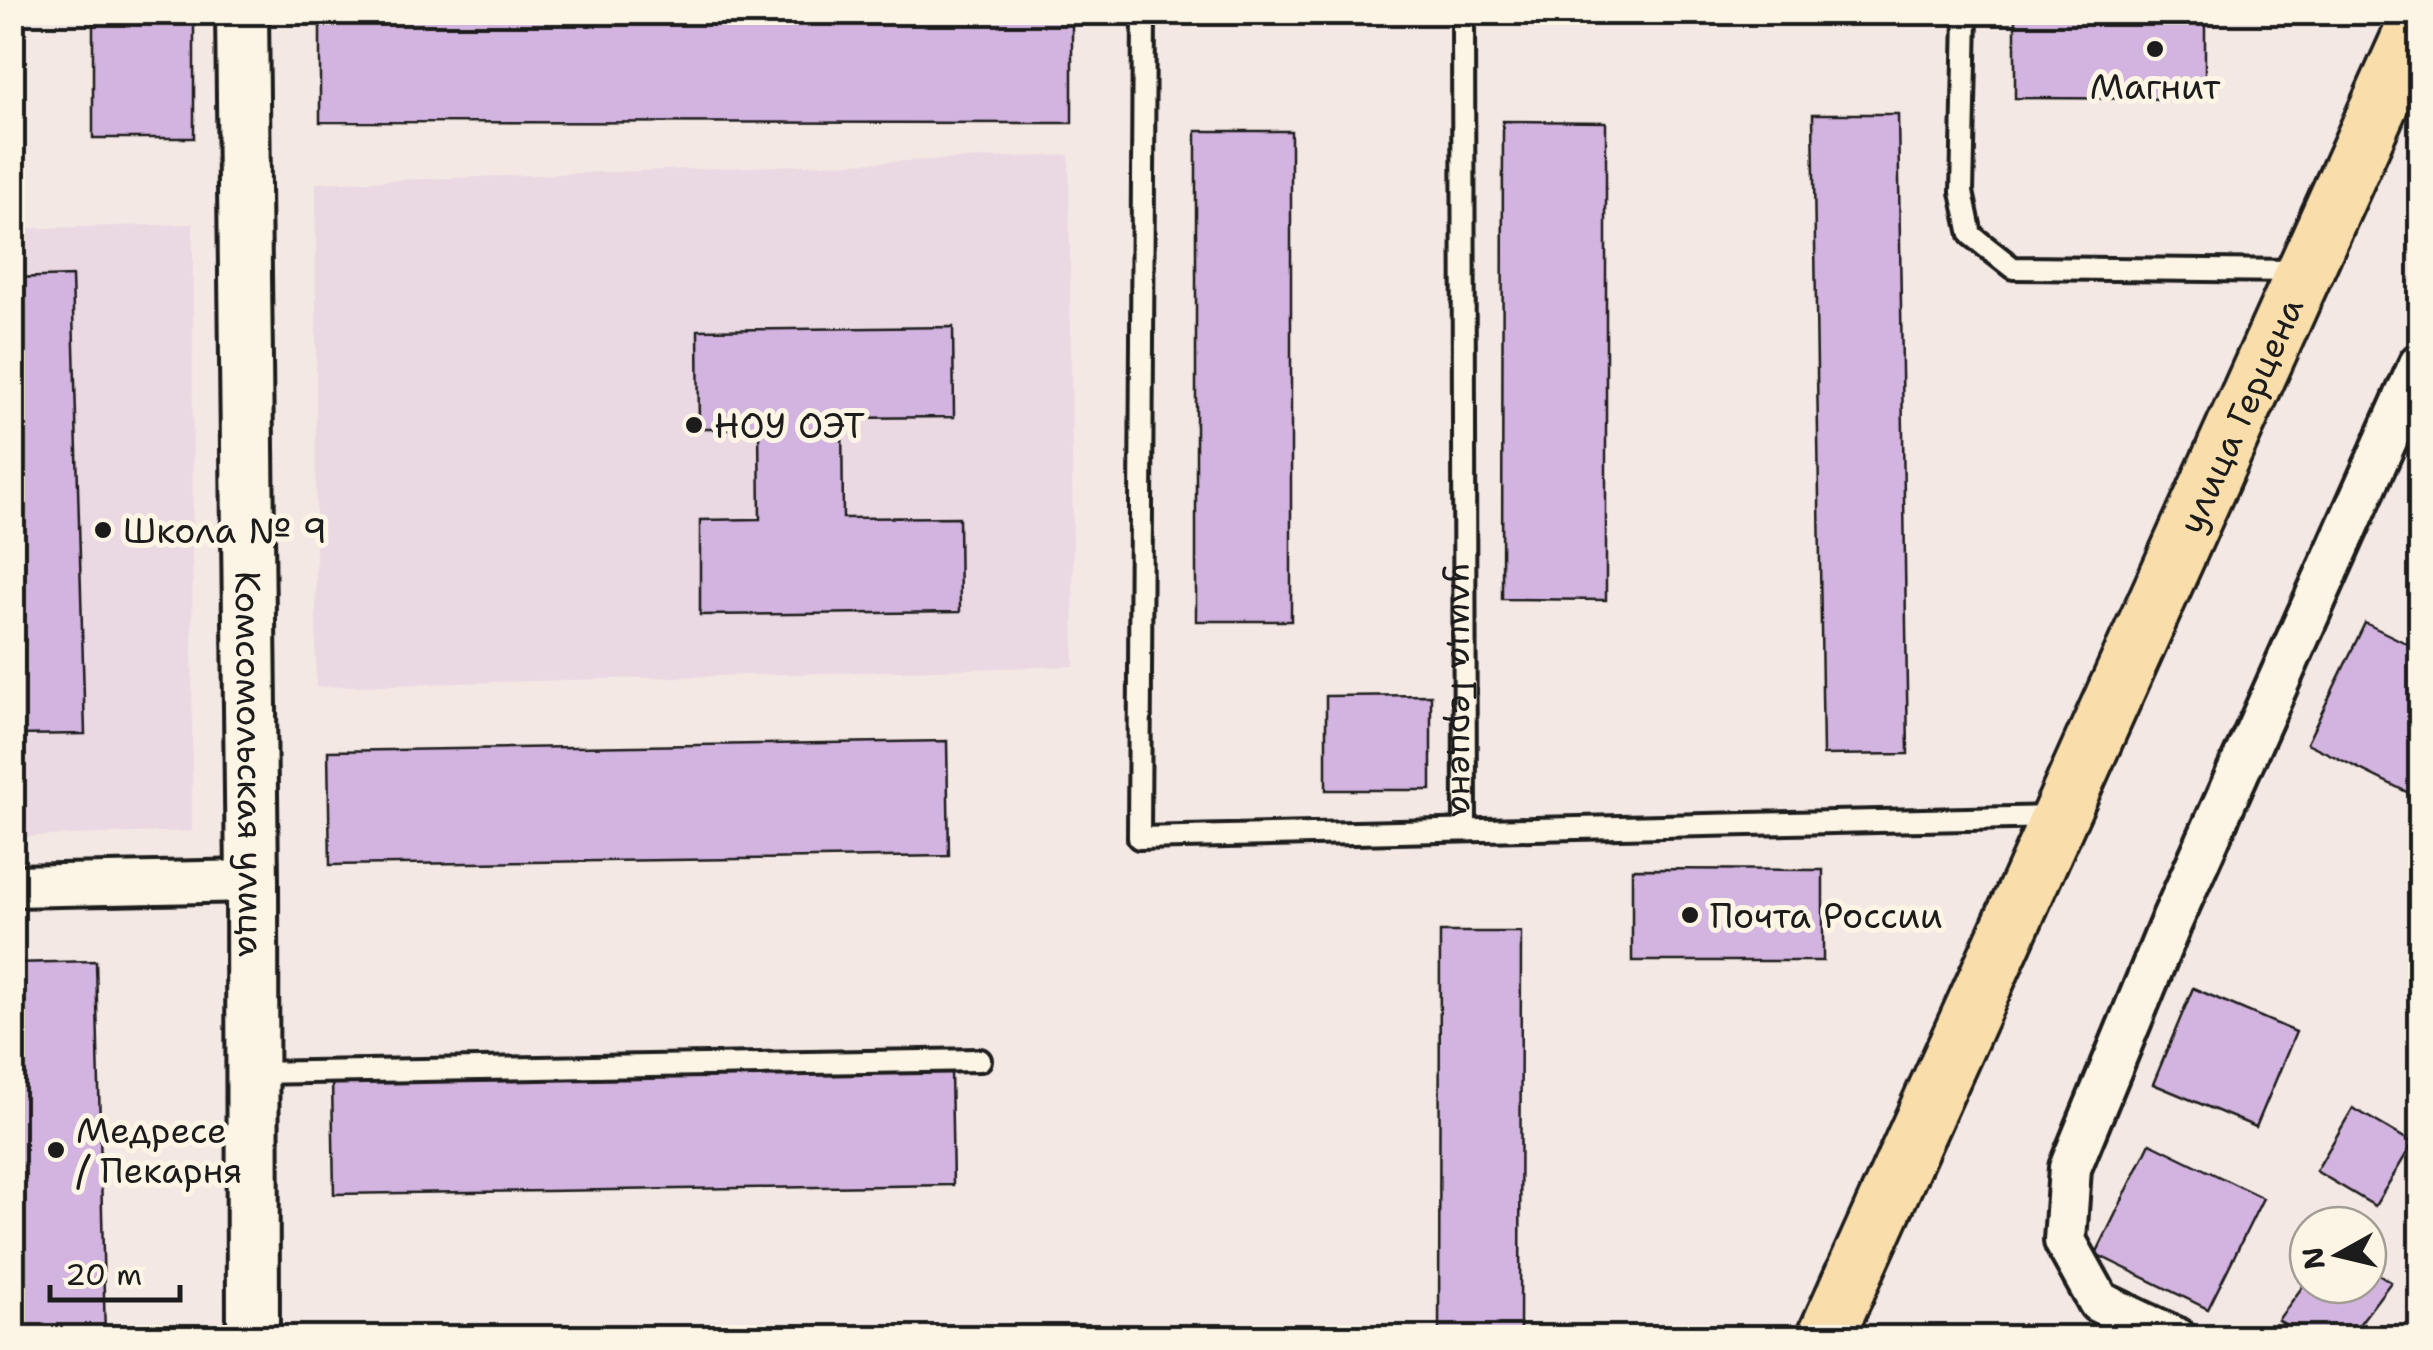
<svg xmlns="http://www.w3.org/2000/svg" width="2433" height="1350" font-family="'Shantell Sans',sans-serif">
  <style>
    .built { fill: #ead8e3 }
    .building { fill: #d3b4e0; stroke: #1c1c1c; stroke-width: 2.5 }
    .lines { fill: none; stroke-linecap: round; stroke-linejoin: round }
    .service-casing { stroke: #1c1c1c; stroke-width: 28 }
    .minor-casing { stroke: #1c1c1c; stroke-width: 48 }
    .tertiary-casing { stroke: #1c1c1c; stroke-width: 58 }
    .primary-casing { stroke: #1c1c1c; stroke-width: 62 }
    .service { stroke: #fcf5e5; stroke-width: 20 }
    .minor { stroke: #fcf5e5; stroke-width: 40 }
    .tertiary { stroke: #fcf5e5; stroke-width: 50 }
    .primary { stroke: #f9deab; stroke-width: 55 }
    .poi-dot { fill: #1c1c1c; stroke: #fcf5e5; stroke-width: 4 }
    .labels { text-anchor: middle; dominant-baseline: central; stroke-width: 10; stroke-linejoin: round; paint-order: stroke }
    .poi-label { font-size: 35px; fill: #1c1c1c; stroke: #fcf5e5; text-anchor: start }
    .street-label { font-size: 35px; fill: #1c1c1c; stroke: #fcf5e5 }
  </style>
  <rect width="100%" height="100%" fill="#f4e8e4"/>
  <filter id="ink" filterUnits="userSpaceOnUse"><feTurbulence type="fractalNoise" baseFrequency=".01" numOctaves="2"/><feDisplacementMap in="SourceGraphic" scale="20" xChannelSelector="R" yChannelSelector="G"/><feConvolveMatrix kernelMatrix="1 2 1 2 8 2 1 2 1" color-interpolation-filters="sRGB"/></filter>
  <g filter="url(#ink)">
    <g class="built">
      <polygon points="1069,155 1074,666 316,687 316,183"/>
      <polygon points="193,224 192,831 13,837 12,229"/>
    </g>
    <g class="building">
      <rect x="93" y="12" width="101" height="126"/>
      <rect x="1194" y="12" width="86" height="8"/>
      <polygon points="2015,12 2205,12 2205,99 2015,98"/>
      <polygon points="320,15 1072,17 1072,123 320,122"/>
      <polygon points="1813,114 1898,114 1908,754 1823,755"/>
      <polygon points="1503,121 1606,122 1606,600 1502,599"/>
      <rect x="1196" y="131" width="95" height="490"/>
      <polygon points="72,276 85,734 12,735 12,278"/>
      <polygon points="953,327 954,417 842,418 843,518 959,517 960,612 700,615 700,520 760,519 759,429 699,429 698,330"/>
      <polygon points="2365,623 2420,650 2420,784 2415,796 2307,743"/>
      <polygon points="1431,695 1431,790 1326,790 1326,696"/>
      <polygon points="947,741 949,856 330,865 328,751"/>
      <polygon points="1632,869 1823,870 1823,961 1632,961"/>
      <polygon points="1440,932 1521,932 1520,1338 1439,1338"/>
      <polygon points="96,961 105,1338 12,1338 12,963"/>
      <polygon points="2193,988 2296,1032 2256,1127 2153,1084"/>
      <polygon points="951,1070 953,1185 334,1194 332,1079"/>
      <polygon points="2353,1108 2413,1143 2375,1206 2316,1171"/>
      <polygon points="2150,1143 2263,1198 2208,1309 2096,1254"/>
      <polygon points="2368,1267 2391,1282 2349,1338 2309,1338 2278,1320 2308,1279 2308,1285 2368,1285"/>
    </g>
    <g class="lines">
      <defs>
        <g id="service">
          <polyline points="1144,12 1139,838 2053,817"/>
          <path id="s1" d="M1463,12l2,818"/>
          <polyline points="1961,12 1966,17 1962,192 1971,235 2013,268 2298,271"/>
          <polyline points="254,1073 980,1060"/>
        </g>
        <g id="minor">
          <polyline points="12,886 252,881"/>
          <polyline points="2175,1338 2099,1302 2065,1241 2070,1168 2172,920 2420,364"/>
        </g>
        <g id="tertiary">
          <path id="s2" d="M242,12l10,869 1,457"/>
        </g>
        <g id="primary">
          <path id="s3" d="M1825,1338l595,-1323"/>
        </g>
      </defs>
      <use href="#service" class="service-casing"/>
      <use href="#minor" class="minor-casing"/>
      <use href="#tertiary" class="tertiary-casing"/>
      <use href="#primary" class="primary-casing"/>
      <use href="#service" class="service"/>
      <use href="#minor" class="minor"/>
      <use href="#tertiary" class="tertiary"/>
      <use href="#primary" class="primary"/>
    </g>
  </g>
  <g class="poi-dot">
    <circle cx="2155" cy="49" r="10"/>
    <circle cx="694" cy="425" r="10"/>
    <circle cx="103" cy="530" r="10"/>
    <circle cx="1690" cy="915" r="10"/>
    <circle cx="56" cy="1150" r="10"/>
  </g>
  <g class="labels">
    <g class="poi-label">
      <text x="2155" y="86" text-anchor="middle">Магнит</text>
      <text x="714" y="425">НОУ ОЭТ</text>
      <text x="123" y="530">Школа № 9</text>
      <text x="1710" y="915">Почта России</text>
      <text x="76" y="1130">Медресе<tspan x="76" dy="40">/ Пекарня</tspan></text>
    </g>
    <g class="street-label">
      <text stroke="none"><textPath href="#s3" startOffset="1012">улица Герцена</textPath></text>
      <text stroke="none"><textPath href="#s1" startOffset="678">улица Герцена</textPath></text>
      <text stroke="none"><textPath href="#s2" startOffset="752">Комсомольская улица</textPath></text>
    </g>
  </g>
  <rect width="2433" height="1350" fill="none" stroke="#fcf5e5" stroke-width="50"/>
  <rect x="25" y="25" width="2383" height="1300" fill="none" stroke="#1c1c1c" stroke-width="4" filter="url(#ink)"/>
  <g transform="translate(2338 1255) rotate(262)"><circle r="48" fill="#fcf5e5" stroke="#a29e95" stroke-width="2.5"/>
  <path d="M0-8L18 38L0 25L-18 38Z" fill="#1c1c1c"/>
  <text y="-15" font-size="28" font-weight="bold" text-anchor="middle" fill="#1c1c1c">N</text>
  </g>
  <path d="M50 1285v15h130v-15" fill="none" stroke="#1c1c1c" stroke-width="5"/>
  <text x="65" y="1285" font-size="30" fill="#1c1c1c" stroke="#fcf5e5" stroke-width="8" paint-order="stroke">20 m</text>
</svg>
